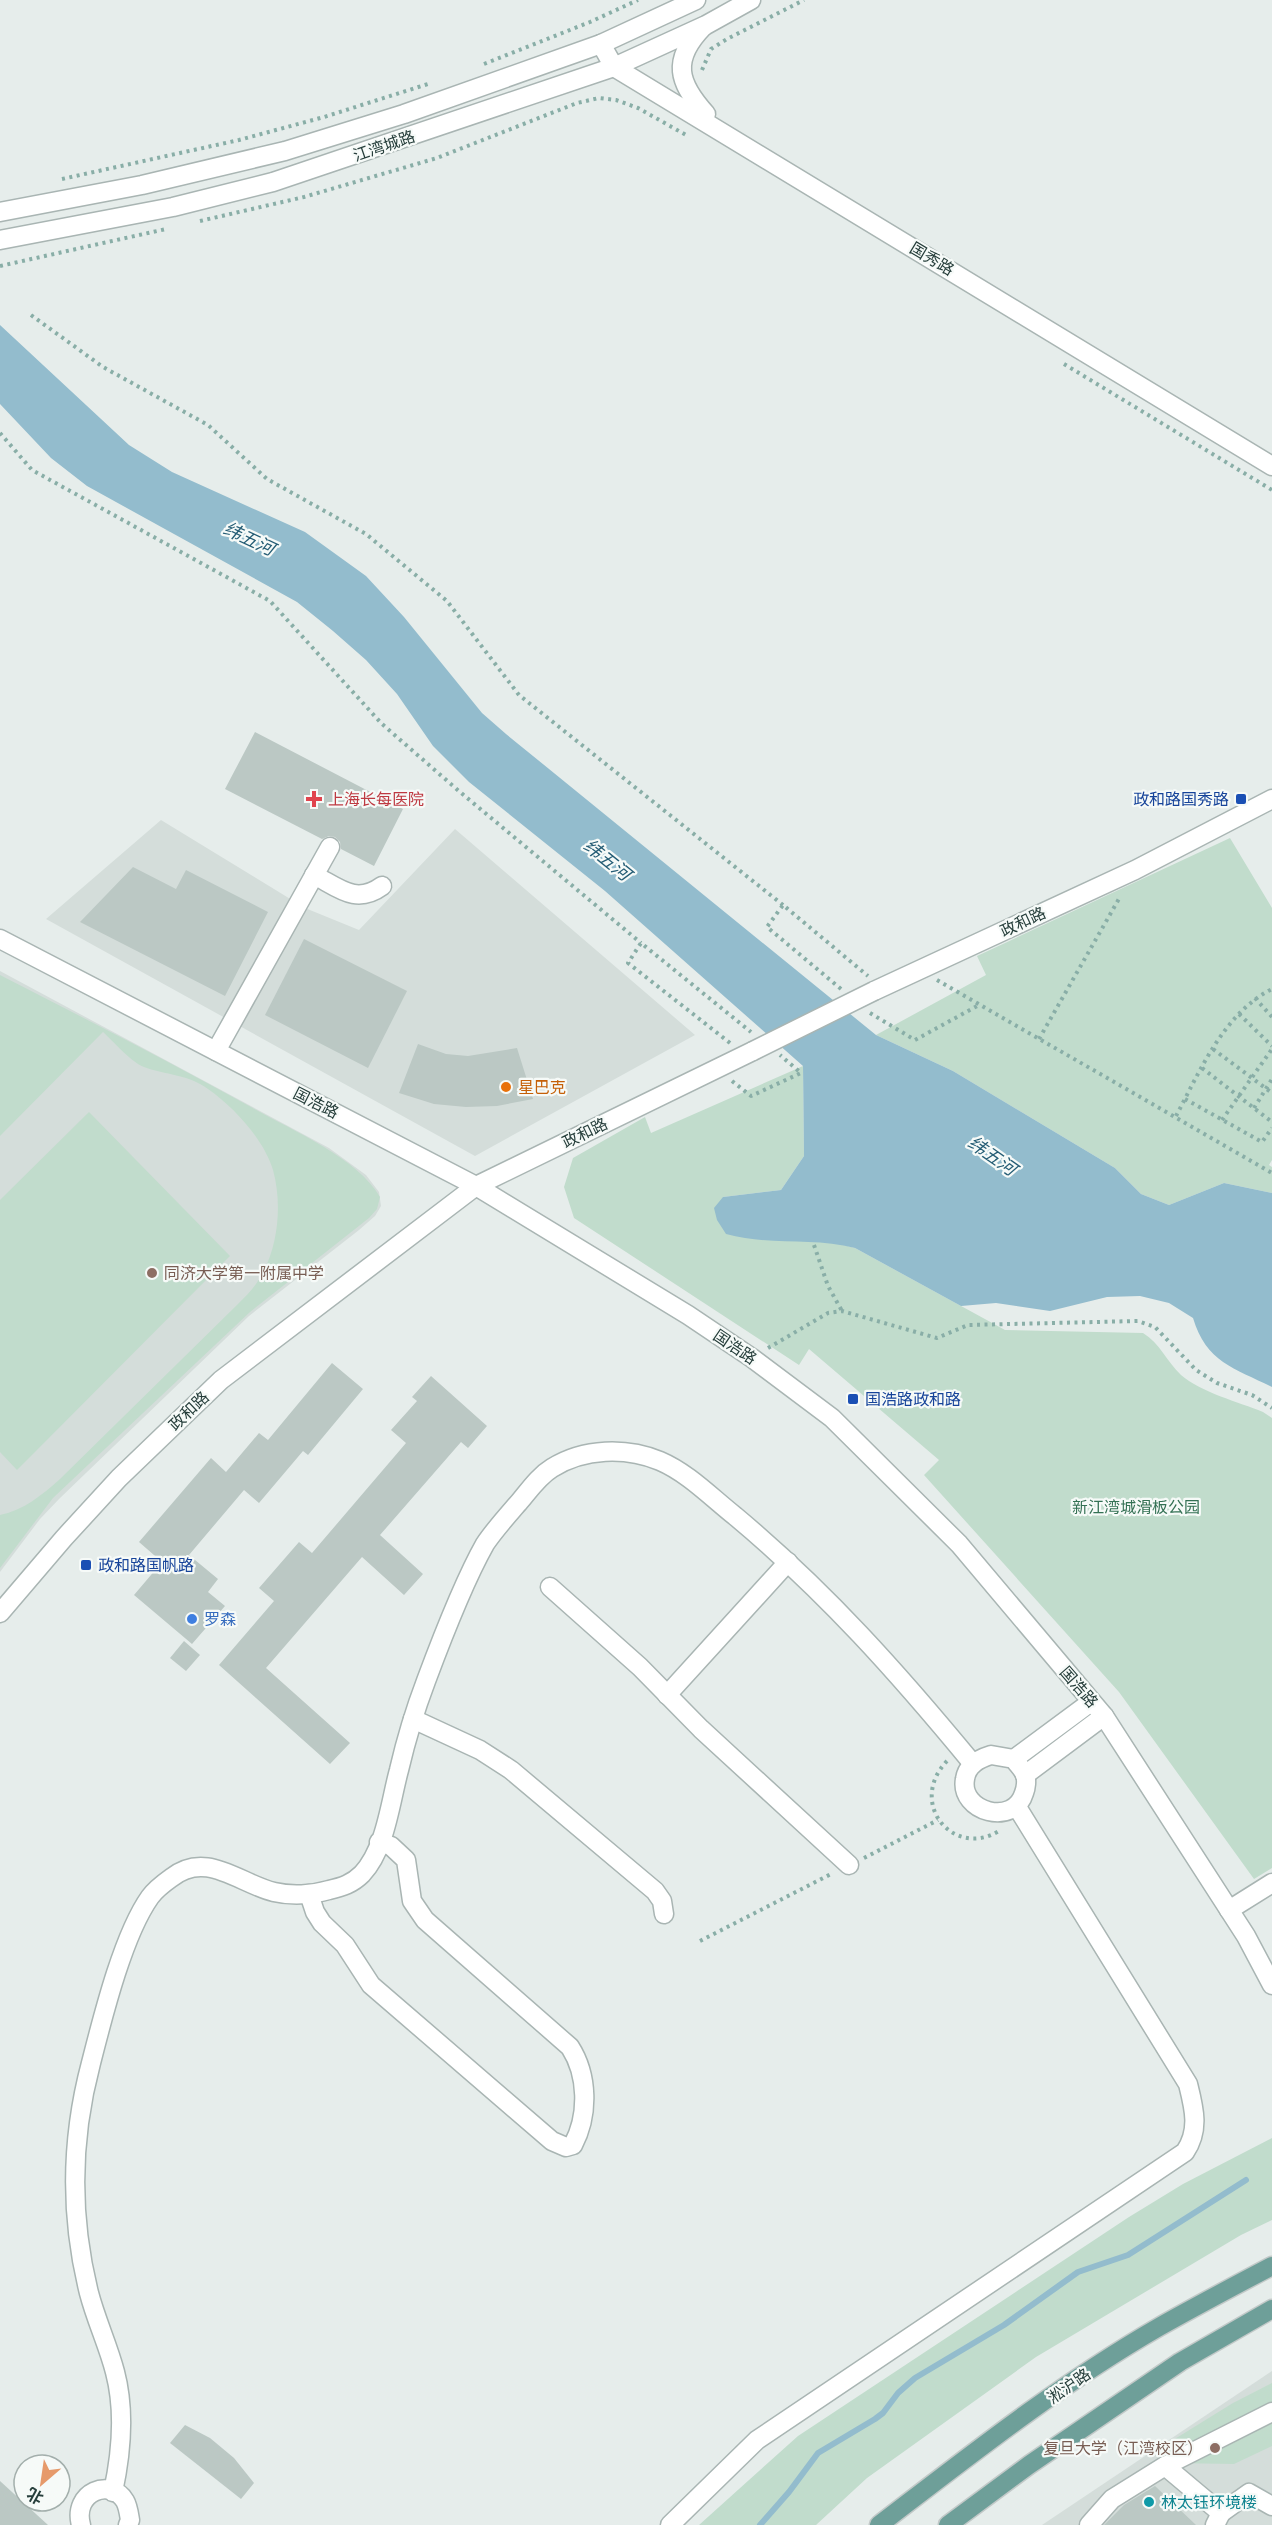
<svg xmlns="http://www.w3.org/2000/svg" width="1272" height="2525" font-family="Karla,'Noto Sans SC',sans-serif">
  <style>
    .built { fill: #d4ddda }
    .green { fill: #c1dccc }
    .water { fill: #93bccd }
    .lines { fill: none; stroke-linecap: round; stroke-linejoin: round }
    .stream { stroke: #93bccd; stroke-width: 6 }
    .building { fill: #bbc8c4 }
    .minor-casing { stroke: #a9b5b3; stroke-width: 21 }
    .major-casing { stroke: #c2c9c8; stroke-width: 21 }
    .path { stroke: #89aea7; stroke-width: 4; stroke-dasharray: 3 4.5; stroke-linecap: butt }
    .minor { stroke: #fff; stroke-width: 18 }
    .major { stroke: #6e9f99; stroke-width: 18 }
    .minor-bridge-casing { stroke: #a9b5b3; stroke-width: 21; stroke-linecap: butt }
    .minor-bridge { stroke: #fff; stroke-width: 18 }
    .health-dot { fill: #e0444e; stroke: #f6faf8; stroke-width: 2 }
    .transit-dot { fill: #1a4fb4; stroke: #f6faf8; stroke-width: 2 }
    .food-dot { fill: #e8710a; stroke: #f6faf8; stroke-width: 2 }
    .education-dot { fill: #8d6e63; stroke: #f6faf8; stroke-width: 2 }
    .shop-dot { fill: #3f7fe0; stroke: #f6faf8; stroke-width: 2 }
    .culture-dot { fill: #0f9aa8; stroke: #f6faf8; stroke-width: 2 }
    .labels { text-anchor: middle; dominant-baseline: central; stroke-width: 4.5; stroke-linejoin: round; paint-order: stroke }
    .street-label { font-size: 16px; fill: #263e3b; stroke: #f6faf8 }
    .health-label { font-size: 16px; fill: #be3a42; stroke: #f6faf8; text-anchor: start }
    .transit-label { font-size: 16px; fill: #164399; stroke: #f6faf8; text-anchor: start }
    .food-label { font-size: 16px; fill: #c56008; stroke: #f6faf8; text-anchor: start }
    .education-label { font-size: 16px; fill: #785e54; stroke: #f6faf8; text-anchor: start }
    .park-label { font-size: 16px; fill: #347154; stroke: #f6faf8 }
    .shop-label { font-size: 16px; fill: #366cbe; stroke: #f6faf8; text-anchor: start }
    .culture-label { font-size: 16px; fill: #0d838f; stroke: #f6faf8; text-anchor: start }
    .water-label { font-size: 18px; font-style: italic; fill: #255d75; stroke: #f6faf8 }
  </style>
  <rect width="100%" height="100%" fill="#e6edeb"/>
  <g class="built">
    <polygon points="161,820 305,908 359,930 455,829 695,1035 475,1156 46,919"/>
    <polygon points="0,971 329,1148 366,1175 379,1192 381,1206 375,1216 359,1230 249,1316 59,1499 40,1519 0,1572"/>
    <polygon points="1272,2371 1272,2525 1042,2525"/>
  </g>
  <g class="green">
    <polygon points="1230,838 1272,908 1272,1160 1269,1165 1272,1167 1272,1193 1224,1183 1169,1205 1141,1194 1115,1168 953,1071 876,1035 986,975 977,956"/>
    <path d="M0,975c84,43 168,86 251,132 40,23 106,50 129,90l-3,12 -8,9 -119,94 -197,186 -53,70v-53c24,-5 42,-20 60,-36l178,-175c6,-6 13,-13 18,-20 22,-31 27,-78 17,-114 -9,-30 -39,-63 -65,-81 -21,-15 -42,-14 -64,-22 -12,-4 -31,-26 -41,-35l-103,104z"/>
    <path d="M803,1066l1,90 -23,34 -58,7 113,46 19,5 150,82 138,3c17,10 24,29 38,42 19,17 58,27 82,37l9,6v450l-18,11 -135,-187 -195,-217 15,-15 -130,-111 -10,16 -225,-147 -10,-31 9,-29 72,-41 6,16z"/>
    <polygon points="89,1112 230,1256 17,1470 0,1452 0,1200"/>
    <polygon points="1272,2138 1272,2220 1241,2235 1036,2357 867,2478 816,2525 699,2525 798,2436 1129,2217 1183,2184"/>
    <polygon points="1272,2383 1272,2446 1234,2464 1169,2463 1157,2450 1233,2403"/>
  </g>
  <path class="water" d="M0,325l129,120 43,27 133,60 61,44 38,41 78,96 24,21 370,301 77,36 162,97 26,26 28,11 55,-22 48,10v194c-38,-19 -66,-25 -79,-69l-24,-15 -29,-7 -33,1 -57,14 -54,-8 -35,3 -106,-58c-43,-11 -86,-2 -129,-14l-9,-14 -3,-12 9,-11 58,-7 23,-34 -1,-90 -198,-175 -136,-109 -36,-36 -36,-52 -31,-34 -33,-29 -36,-29 -210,-116 -36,-28 -51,-54z"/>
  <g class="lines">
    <polyline class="stream" points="760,2525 789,2492 818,2453 875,2419 883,2413 898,2393 915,2378 1004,2325 1078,2272 1128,2255 1246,2180"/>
  </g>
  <g class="building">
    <polygon points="255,732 403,809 374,866 341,849 340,842 335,837 329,836 322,839 225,789"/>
    <polygon points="133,867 176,889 186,870 268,912 225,996 80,922"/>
    <polygon points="304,939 407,991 368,1068 265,1015"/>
    <polygon points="418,1044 446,1054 468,1056 517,1048 533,1099 497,1106 466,1107 434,1104 399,1093"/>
    <polygon points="332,1363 363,1389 308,1455 303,1451 259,1503 244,1490 189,1555 218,1579 208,1592 225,1606 192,1644 134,1595 162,1562 139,1542 211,1458 226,1472 259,1433 268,1440"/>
    <polygon points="431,1376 487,1426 468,1448 461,1442 380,1535 423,1574 404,1595 362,1557 266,1668 350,1743 330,1764 219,1665 274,1601 259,1588 299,1542 312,1553 406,1443 391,1430 417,1401 412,1397"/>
    <polygon points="184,1641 200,1655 186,1671 170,1658"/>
    <polygon points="185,2425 210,2438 234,2458 254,2483 241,2499 170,2443"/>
    <polygon points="0,2481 48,2525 0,2525"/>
    <polygon points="1155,2486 1196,2525 1104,2525 1124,2505"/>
  </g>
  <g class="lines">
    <defs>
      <g id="minor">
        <path d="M703,27c-32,33 -25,56 3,87"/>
        <polyline points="601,44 614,67 1272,466"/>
        <polyline points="0,212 142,185 285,151 404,114 601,44 696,0"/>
        <polyline points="0,240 173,207 273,182 614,67 706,25 751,0"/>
        <path d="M314,875c25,13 42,30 68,11"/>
        <polyline points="0,939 476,1186 688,1315 752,1358 832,1418 959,1544 1104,1716 1246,1936 1272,1985"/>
        <polyline points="874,991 1135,870 1272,799"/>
        <polyline points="216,1051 330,847"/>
        <polyline points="550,1587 640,1667 701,1729 849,1865"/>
        <polyline points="0,1613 64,1538 119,1478 221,1380 476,1186 753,1051"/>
        <polyline points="667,1695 788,1562"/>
        <polyline points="413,1719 480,1750 511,1770 655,1891 662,1901 664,1914"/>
        <path d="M991,1755l23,4c3,5 9,10 11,16 2,5 1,13 -1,18 -10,34 -65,19 -59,-14 2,-14 13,-20 26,-24z"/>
        <polyline points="1014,1759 1091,1702"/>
        <polyline points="1025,1775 1104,1716"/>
        <path d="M309,1894l6,18 7,11 23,22 26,40 181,156 14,6 7,-2c16,-30 15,-70 -3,-98l-145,-127 -13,-19 -6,-41 -15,-14 -12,-4"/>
        <polyline points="1229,1910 1272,1883"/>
        <polyline points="1165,2466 1272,2412"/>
        <path d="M113,2492c8,-37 12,-82 2,-120 -7,-27 -19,-52 -26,-79 -19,-76 -18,-155 2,-230 12,-47 32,-128 59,-166 5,-7 14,-14 21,-19 35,-28 67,5 103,14 17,4 38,3 55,-2 13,-3 23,-6 33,-16 24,-26 28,-71 37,-104 7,-30 16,-60 27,-89 16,-43 37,-98 59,-137 10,-15 23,-29 35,-43 10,-12 19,-25 32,-33 32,-20 74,-21 108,-7 28,12 51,36 75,55 91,76 163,157 238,248"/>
        <polyline points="1221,2513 1249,2493 1272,2506"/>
        <path d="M81,2525c-9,-33 30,-48 44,-24 3,5 4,13 5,19l-2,5"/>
        <path d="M670,2525l87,-85 428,-288c15,-22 9,-44 3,-68l-171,-277"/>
        <polyline points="1089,2525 1112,2499 1165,2466 1221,2513 1215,2525"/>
      </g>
      <g id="major">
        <path d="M879,2525c90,-69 181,-141 280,-198 37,-21 75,-41 113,-61"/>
        <polyline points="948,2525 1029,2465 1180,2362 1272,2309"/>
      </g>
    </defs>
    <use href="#minor" class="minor-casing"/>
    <use href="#major" class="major-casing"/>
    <g class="path">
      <polyline points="484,64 590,22 638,0"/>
      <polyline points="702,70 711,49 727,39 804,0"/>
      <polyline points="62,179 239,140 324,117 431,83"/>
      <polyline points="200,221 304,197 437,158 577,103 599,98 616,100 638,108 686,135"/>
      <polyline points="0,266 166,229"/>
      <polyline points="31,315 103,367 208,425 267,479 366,534 447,601 519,695 783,905"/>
      <polyline points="1064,364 1272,490"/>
      <polyline points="0,433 32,470 270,601 382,724 460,792 641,943"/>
      <polyline points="937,980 1272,1173"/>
      <polyline points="841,989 767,927 783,905 868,976"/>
      <polyline points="1255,998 1272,1017"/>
      <polyline points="870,1013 915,1040 979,1005"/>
      <polyline points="1239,1014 1272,1046"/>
      <polyline points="1039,1039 1120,897"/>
      <polyline points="730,1043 628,963 641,943 751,1032"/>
      <polyline points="1213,1049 1272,1093"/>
      <polyline points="1202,1068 1272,1122"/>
      <polyline points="732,1081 751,1096 801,1073 780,1055"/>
      <polyline points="1185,1099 1262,1142 1272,1128"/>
      <polyline points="1254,1108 1272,1079"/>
      <path d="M1176,1116c24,-45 48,-103 96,-127"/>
      <polyline points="1222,1120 1272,1049"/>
      <polyline points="814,1245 828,1286 842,1311"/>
      <polyline points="768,1348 828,1313 842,1311 937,1338 968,1325 1138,1321 1155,1327 1196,1370 1217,1383 1252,1395 1272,1408"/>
      <path d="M947,1761c-40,42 6,98 52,70"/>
      <polyline points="864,1858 938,1820"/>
      <polyline points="700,1941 833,1873"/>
    </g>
    <use href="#minor" class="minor"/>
    <use href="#major" class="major"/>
    <defs>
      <polyline id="minor-bridge" points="753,1051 874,991"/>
    </defs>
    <use href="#minor-bridge" class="minor-bridge-casing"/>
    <use href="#minor-bridge" class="minor-bridge"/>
  </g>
  <path class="health-dot" d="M311 790h6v6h6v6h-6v6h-6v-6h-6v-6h6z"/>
  <g class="transit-dot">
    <rect x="1235" y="793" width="12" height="12" rx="3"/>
    <rect x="847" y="1393" width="12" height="12" rx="3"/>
    <rect x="80" y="1559" width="12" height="12" rx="3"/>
  </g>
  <circle class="food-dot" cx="506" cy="1087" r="6"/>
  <g class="education-dot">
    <circle cx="152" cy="1273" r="6"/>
    <circle cx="1215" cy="2448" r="6"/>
  </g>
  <circle class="shop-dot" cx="192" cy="1619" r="6"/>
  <circle class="culture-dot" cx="1149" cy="2502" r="6"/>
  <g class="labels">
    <g class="street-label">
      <text transform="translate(384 146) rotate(-19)">江湾城路</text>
      <text transform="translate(932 259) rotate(31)">国秀路</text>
      <text transform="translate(1023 922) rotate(-25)">政和路</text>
      <text transform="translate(316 1103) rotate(27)">国浩路</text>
      <text transform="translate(585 1133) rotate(-26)">政和路</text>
      <text transform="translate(735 1347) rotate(34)">国浩路</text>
      <text transform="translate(189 1411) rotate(-44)">政和路</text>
      <text transform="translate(1079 1687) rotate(49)">国浩路</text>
      <text transform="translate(1069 2386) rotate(-35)">淞沪路</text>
    </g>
    <g class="health-label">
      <text x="328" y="799">上海长每医院</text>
    </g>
    <g class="transit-label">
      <text x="1229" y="799" text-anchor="end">政和路国秀路</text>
      <text x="865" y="1399">国浩路政和路</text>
      <text x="98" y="1565">政和路国帆路</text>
    </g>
    <g class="food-label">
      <text x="518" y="1087">星巴克</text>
    </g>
    <g class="education-label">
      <text x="164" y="1273">同济大学第一附属中学</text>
      <text x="1203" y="2448" text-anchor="end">复旦大学（江湾校区）</text>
    </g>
    <g class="park-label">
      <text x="1136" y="1507">新江湾城滑板公园</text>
    </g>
    <g class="shop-label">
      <text x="204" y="1619">罗森</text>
    </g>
    <g class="culture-label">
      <text x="1161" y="2502">林太钰环境楼</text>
    </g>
    <g class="water-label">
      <text transform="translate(249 539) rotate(25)">纬五河</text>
      <text transform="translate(607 860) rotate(39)">纬五河</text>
      <text transform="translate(992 1156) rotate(35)">纬五河</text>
    </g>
  </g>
  <g transform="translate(42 2483) rotate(209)"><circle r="28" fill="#f6faf8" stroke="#a3afac" stroke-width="1.5"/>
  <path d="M0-4.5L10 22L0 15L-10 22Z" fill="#e69a6b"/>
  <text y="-9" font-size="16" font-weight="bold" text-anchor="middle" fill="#263e3b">北</text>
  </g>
</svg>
